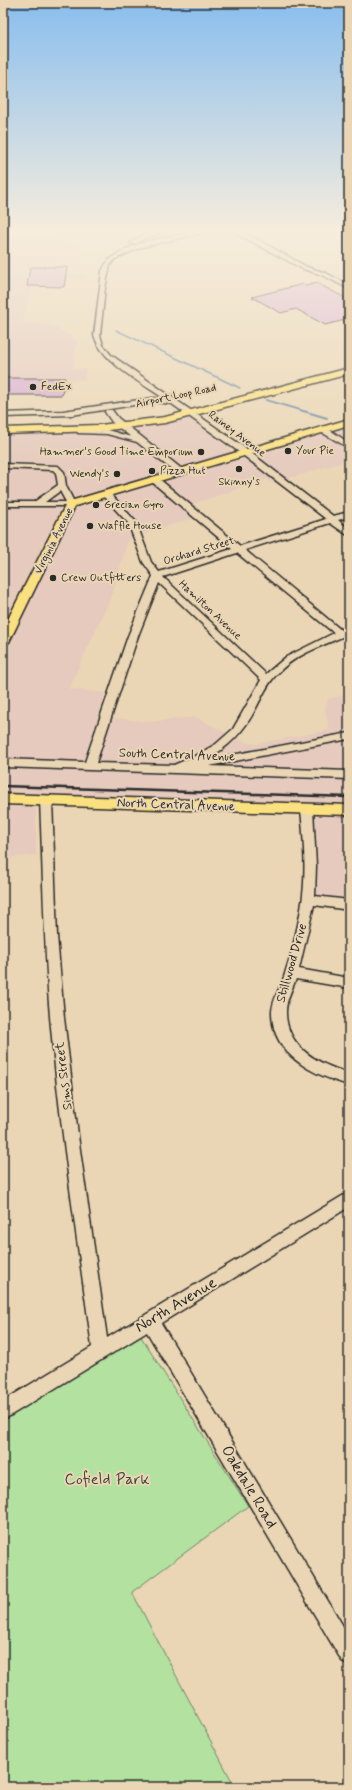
<svg xmlns="http://www.w3.org/2000/svg" width="352" height="1790" font-family="Mynerve,sans-serif">
  <style>
    .built { fill: #e5cabd }
    .green { fill: #b2e1a0; stroke: #6e8666 }
    .lines { fill: none; stroke-linecap: round; stroke-linejoin: round }
    .stream-far1 { stroke: #6e8ca6; stroke-width: 1.5 }
    .stream { stroke: #6e8ca6; stroke-width: 2 }
    .building { fill: #d9aed2; stroke: #2b2b2b }
    .minor-casing { stroke: #2b2b2b; stroke-width: 3 }
    .major-casing { stroke: #2b2b2b; stroke-width: 3 }
    .minor { fill: #ead6b4; fill-rule: evenodd }
    .major { fill: #fbe080; fill-rule: evenodd }
    .rail { stroke: #2b2b2b; stroke-width: 2.5 }
    .poi-dot { fill: #2b2b2b; stroke: #ead6b4; stroke-width: 1.5 }
    .labels { text-anchor: middle; dominant-baseline: central; stroke-width: 4; stroke-linejoin: round; paint-order: stroke }
    .far-poi-label { font-size: 11px; fill: #2b2b2b; stroke: #ead6b4; text-anchor: start }
    .far-street-label { font-size: 11px; fill: #2b2b2b; stroke: #ead6b4 }
    .street-label { font-size: 13px; fill: #2b2b2b; stroke: #ead6b4 }
    .near-street-label { font-size: 16px; fill: #2b2b2b; stroke: #ead6b4 }
    .near-park-label { font-size: 16px; fill: #3f463d; stroke: #ead6b4 }
  </style>
  <rect width="100%" height="100%" fill="#ead6b4"/>
  <filter id="ink" filterUnits="userSpaceOnUse"><feTurbulence type="fractalNoise" baseFrequency=".025" numOctaves="2"/><feDisplacementMap in="SourceGraphic" scale="8" xChannelSelector="R" yChannelSelector="G"/><feConvolveMatrix kernelMatrix="1 2 1 2 8 2 1 2 1" color-interpolation-filters="sRGB"/></filter>
  <g filter="url(#ink)">
    <g class="built">
      <polygon points="3,229 79,229 48,236 81,247 81,256 76,259 57,260 57,262 32,263 31,266 67,267 67,274 86,274 85,280 65,280 64,287 33,287 31,297 28,297 23,322 51,325 73,337 77,341 73,369 86,369 84,380 65,379 3,395"/>
      <polygon points="193,415 241,460 349,427 349,460 273,483 267,479 190,505 202,515 128,539 113,592 69,689 105,693 99,716 150,722 195,717 244,742 255,744 330,730 325,710 328,699 349,694 349,905 303,895 303,860 300,813 36,805 36,855 3,858 3,434 129,429"/>
    </g>
    <polygon class="green" points="138,1332 248,1506 132,1592 235,1787 3,1787 3,1418"/>
    <g class="lines">
      <polyline class="stream-far1" points="116,330 240,388"/>
      <polyline class="stream" points="266,400 327,418"/>
    </g>
    <g class="building">
      <polygon points="33,267 67,267 64,287 27,286 30,268"/>
      <polygon points="317,283 349,300 349,319 325,325 296,309 281,313 252,297 303,284 306,286"/>
      <polygon points="3,378 65,378 62,395 3,395"/>
    </g>
    <g class="lines">
      <defs>
        <g id="minor">
          <polygon points="164,229 174,229 147,237 135,244 130,243 143,235"/>
          <path d="M208,229h12l-78,18 -27,12 -5,6 -5,23 -5,47 3,10 8,10 130,90 92,71 16,-4v5l-11,3 11,9v7l-19,-13 -85,27 96,80 8,-3v7c-24,11 -54,20 -72,40 -10,10 -15,23 -21,34 -12,24 -28,40 -51,52l144,-27v6l-140,27 140,5v8l-346,-12v-8l82,3 43,-126 25,-60 -10,-14 -15,-39 -25,-27v-4h6l27,30 15,40 8,10 73,-23 -80,-67v-4h6l82,68 86,-27 -91,-70 -63,-45 -19,-2 -81,13 -69,2v-4l60,-2 90,-13 12,1c-23,-16 -63,-36 -71,-64l8,-64c11,-30 79,-36 106,-42zM237,553l97,80 -48,24 -20,17 -103,-97zM159,583l102,97 -28,49 -17,15 -19,11 -23,10 -78,-2 42,-127z"/>
          <polygon points="228,229 236,229 251,236 307,267 326,273 349,285 349,289 322,275 303,269"/>
          <polygon points="106,410 112,410 118,418 183,470 183,474 177,474 137,442 107,434 78,433 77,431 81,429 107,430 131,437 112,422 105,412"/>
          <polygon points="321,428 327,428 349,443 349,448 321,432"/>
          <path d="M3,464l55,2 6,6 2,14 9,18 -4,2h-68v-4h31l24,-17 -2,-12 -3,-3 -50,-2zM60,491l6,11h-21z"/>
          <path d="M46,796l6,4 5,136 7,82 15,125 28,195 242,-146v15l-188,116 188,313v28l-7,-3 -195,-329 -144,88v-19l89,-54c-15,-110 -32,-219 -42,-330 -6,-72 -7,-145 -10,-217z"/>
          <path d="M307,805l6,4 3,57 -1,30 34,4v10l-35,-5 -15,64 50,9v10l-53,-9c-4,10 -10,21 -10,32 -1,36 33,54 63,62v12c-36,-10 -78,-30 -77,-74 1,-12 8,-23 12,-34 7,-22 13,-45 17,-68 6,-33 3,-67 0,-100z"/>
        </g>
        <g id="major">
          <polygon points="349,368 349,374 165,423 100,431 3,434 3,428 100,425 165,417"/>
          <polygon points="349,419 349,425 75,506 9,642 3,646 3,629 67,502"/>
          <polygon points="3,794 349,805 349,815 3,804"/>
        </g>
      </defs>
      <use href="#minor" class="minor-casing"/>
      <use href="#major" class="major-casing"/>
      <use href="#minor" class="minor"/>
      <use href="#major" class="major"/>
      <polyline class="rail" points="3,786 349,797"/>
    </g>
  </g>
  <linearGradient id="sky" x2="0" y2="1"><stop stop-color="#89beee"/><stop offset="0.48" stop-color="#f6eddd"/><stop offset="1" stop-color="#f6eddd" stop-opacity="0"/></linearGradient>
  <rect width="352" height="480" fill="url(#sky)"/>
  <g class="poi-dot">
    <circle cx="33" cy="387" r="4"/>
    <circle cx="288" cy="451" r="4"/>
    <circle cx="201" cy="452" r="4"/>
    <circle cx="239" cy="469" r="4"/>
    <circle cx="152" cy="471" r="4"/>
    <circle cx="117" cy="474" r="4"/>
    <circle cx="96" cy="505" r="4"/>
    <circle cx="90" cy="526" r="4"/>
    <circle cx="53" cy="578" r="4"/>
  </g>
  <g class="labels">
    <g class="far-poi-label">
      <text x="41" y="387">FedEx</text>
      <text x="296" y="451">Your Pie</text>
      <text x="193" y="452" text-anchor="end">Hammer's Good Time Emporium</text>
      <text x="160" y="471">Pizza Hut</text>
      <text x="109" y="474" text-anchor="end">Wendy's</text>
      <text x="239" y="482" text-anchor="middle">Skinny's</text>
      <text x="104" y="505">Grecian Gyro</text>
      <text x="98" y="526">Waffle House</text>
      <text x="61" y="578">Crew Outfitters</text>
    </g>
    <g class="far-street-label">
      <text transform="translate(176 396) rotate(-12)">Airport Loop Road</text>
      <text transform="translate(237 434) rotate(37)">Rainey Avenue</text>
      <text transform="translate(54 541) rotate(-63)">Virginia Avenue</text>
      <text transform="translate(199 551) rotate(-17)">Orchard Street</text>
      <text transform="translate(210 610) rotate(43)">Hamilton Avenue</text>
    </g>
    <g class="street-label">
      <text transform="translate(177 755) rotate(2)">South Central Avenue</text>
      <text transform="translate(176 805) rotate(2)">North Central Avenue</text>
      <text transform="translate(292 963) rotate(-74)">Stillwood Drive</text>
      <text transform="translate(64 1076) rotate(-97)">Sims Street</text>
    </g>
    <g class="near-street-label">
      <text transform="translate(176 1305) rotate(-31)">North Avenue</text>
      <text transform="translate(249 1487) rotate(59)">Oakdale Road</text>
    </g>
    <g class="near-park-label">
      <text x="107" y="1479">Cofield Park</text>
    </g>
  </g>
  <rect width="352" height="1790" fill="none" stroke="#ead6b4" stroke-width="16"/>
  <rect x="8" y="8" width="336" height="1774" fill="none" stroke="#2b2b2b" stroke-width="1.5" filter="url(#ink)"/>
</svg>
